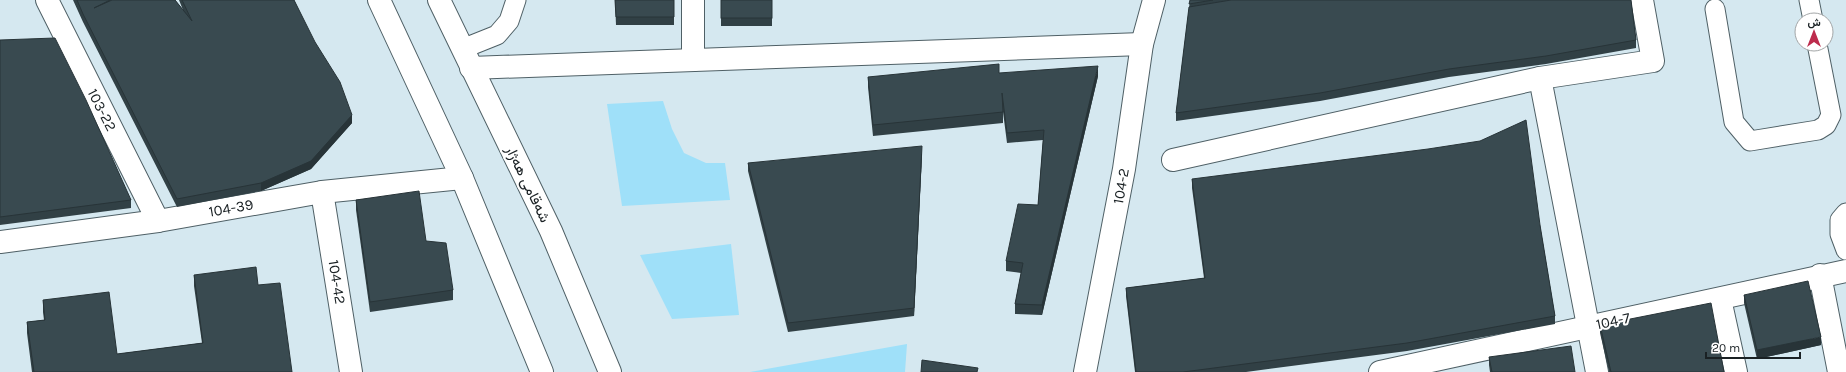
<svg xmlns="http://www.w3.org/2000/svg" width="1846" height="372" font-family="Karla,Vazirmatn,sans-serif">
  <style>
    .green { fill: #9fe0f9 }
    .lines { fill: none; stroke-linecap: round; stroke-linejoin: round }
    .service-casing { stroke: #4f6066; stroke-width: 21 }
    .minor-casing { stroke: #4f6066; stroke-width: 24 }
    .secondary-casing { stroke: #4f6066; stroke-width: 24 }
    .service { stroke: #fff; stroke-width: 19 }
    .minor { stroke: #fff; stroke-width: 22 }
    .secondary { stroke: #fff; stroke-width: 22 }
    .wall { fill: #314045 }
    .shaded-wall { fill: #283438 }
    .building { fill: #394a50; stroke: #283438 }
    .labels { text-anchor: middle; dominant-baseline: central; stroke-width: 4; stroke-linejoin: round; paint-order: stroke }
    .street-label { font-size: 15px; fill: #1a2124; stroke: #fff }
  </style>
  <rect width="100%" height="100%" fill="#d5e8f0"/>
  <g class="green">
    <polygon points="663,101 672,129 684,153 706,163 725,163 730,200 622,206 607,104"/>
    <polygon points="731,244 739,315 672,319 640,255"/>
    <polygon points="907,344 905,372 750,372"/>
  </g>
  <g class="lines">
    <defs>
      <g id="service">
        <polyline points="1809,0 1813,20"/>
        <polyline points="1715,9 1734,122 1750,141 1818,130 1826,125 1831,115 1817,44"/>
        <polyline points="462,49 497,35 509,21 516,0"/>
        <polyline points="1846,213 1840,220 1840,234 1846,250"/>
      </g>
      <g id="minor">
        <polyline points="47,0 158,221"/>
        <polyline points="693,60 693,0"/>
        <polyline points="471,68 1142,44"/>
        <polyline points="1540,78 1597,372"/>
        <polyline points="1173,160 1540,78 1653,61 1642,0"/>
        <polyline points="322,192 351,372"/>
        <polyline points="0,242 158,221 322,192 462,178"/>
        <polyline points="1820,275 1839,372"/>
        <polyline points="1720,299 1736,372"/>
        <polyline points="1085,372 1124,169 1142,44 1154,0"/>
        <polyline points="1380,372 1846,271"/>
      </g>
      <g id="secondary">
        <polyline points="379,0 462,178 542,372"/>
        <polyline points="439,0 551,231 610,372"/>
      </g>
    </defs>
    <use href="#service" class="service-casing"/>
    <use href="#minor" class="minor-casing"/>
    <use href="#secondary" class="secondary-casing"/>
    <use href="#service" class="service"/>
    <use href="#minor" class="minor"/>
    <use href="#secondary" class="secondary"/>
  </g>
  <g class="wall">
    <polygon points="73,0 175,0 183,10 179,0 294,0 352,123 311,169 261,191 177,207 83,22"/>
    <polygon points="615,0 674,0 674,25 616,25"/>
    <rect x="721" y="0" width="51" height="26"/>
    <polygon points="1190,0 1631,0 1636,40 1636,48 1546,64 1449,77 1320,101 1176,121 1176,113"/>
    <polygon points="0,40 131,200 131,208 0,225"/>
    <polygon points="999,73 1098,76 1042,315 1015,314 1015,304 1021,273 1006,271 1006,261 1038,205 1043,140 1007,143 1003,112 1003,123 873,136 868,87 868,77"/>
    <polygon points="922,154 914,316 788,332 748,171 748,163"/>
    <polygon points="1192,179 1540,225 1555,316 1555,324 1407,351 1246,372 1135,372 1126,296 1126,288 1204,278 1192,188"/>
    <polygon points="356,200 426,241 453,290 453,300 370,312 356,210"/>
    <polygon points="194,275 258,285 292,372 32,372 27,333 27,322 44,320 43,312 43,300 117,354 202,343 194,286"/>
    <polygon points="1744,295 1821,345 1757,359 1744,303"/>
    <polygon points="1600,325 1724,372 1609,372 1600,333"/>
    <polygon points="1489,357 1575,372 1490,372 1489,365"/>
  </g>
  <g class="shaded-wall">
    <polygon points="1098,66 1098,76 1042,315 1042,305"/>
    <polygon points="352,115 352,123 311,169 261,191 261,183"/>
    <polygon points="922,146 922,154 914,316 914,308"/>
    <polygon points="1821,337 1821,345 1757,359 1757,350"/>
  </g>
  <g class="building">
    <polygon points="77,0 110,0 94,8 112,0 175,0 192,21 182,0 294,0 315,42 340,82 352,115 311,161 261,183 177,199 83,14"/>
    <polygon points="615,0 674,0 674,17 616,17"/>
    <rect x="721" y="0" width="51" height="18"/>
    <polygon points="1190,0 1213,0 1189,4"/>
    <polygon points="1231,0 1631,0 1636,40 1546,56 1449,69 1320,93 1176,113 1189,7"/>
    <polygon points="55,38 86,100 131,200 0,217 0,40"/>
    <polygon points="999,64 999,73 1098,66 1042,305 1015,304 1023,263 1006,261 1018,204 1038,205 1044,130 1007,133 1002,93 1003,112 873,125 868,77"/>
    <polygon points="1526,120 1540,225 1555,316 1407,343 1183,372 1136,372 1126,288 1205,278 1192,179 1428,149 1480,141"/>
    <polygon points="922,146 914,308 788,323 748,163"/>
    <polygon points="419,191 426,241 446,243 453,290 370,302 356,200"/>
    <polygon points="256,267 258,285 280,283 292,372 34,372 27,322 45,320 43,300 109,292 117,354 203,343 194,275"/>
    <polygon points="1808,281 1821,337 1757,350 1744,295"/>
    <polygon points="1711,303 1724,372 1611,372 1600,325"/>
    <polygon points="1571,346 1575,372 1492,372 1489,357"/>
    <polygon points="922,360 978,368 977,372 921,372"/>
  </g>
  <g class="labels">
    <g class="street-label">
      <text transform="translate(102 110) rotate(63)">103-22</text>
      <text transform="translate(528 184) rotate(64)">شەقامی هەژار</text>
      <text transform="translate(1121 186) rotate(-80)">104-2</text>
      <text transform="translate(231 208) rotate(-10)">104-39</text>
      <text transform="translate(337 282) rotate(81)">104-42</text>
      <text transform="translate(1613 321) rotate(-12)">104-7</text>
    </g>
  </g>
  <g transform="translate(1814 32)"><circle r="19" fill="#ffffff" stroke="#a3a6a7"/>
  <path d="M0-3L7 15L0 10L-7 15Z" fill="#bd2c4d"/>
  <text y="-6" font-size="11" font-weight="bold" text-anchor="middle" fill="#1a2124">ش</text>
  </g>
  <path d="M1706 352v6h94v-6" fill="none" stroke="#1a2124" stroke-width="2"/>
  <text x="1712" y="352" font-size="12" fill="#1a2124" stroke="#ffffff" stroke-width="3" paint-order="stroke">20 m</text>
</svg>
